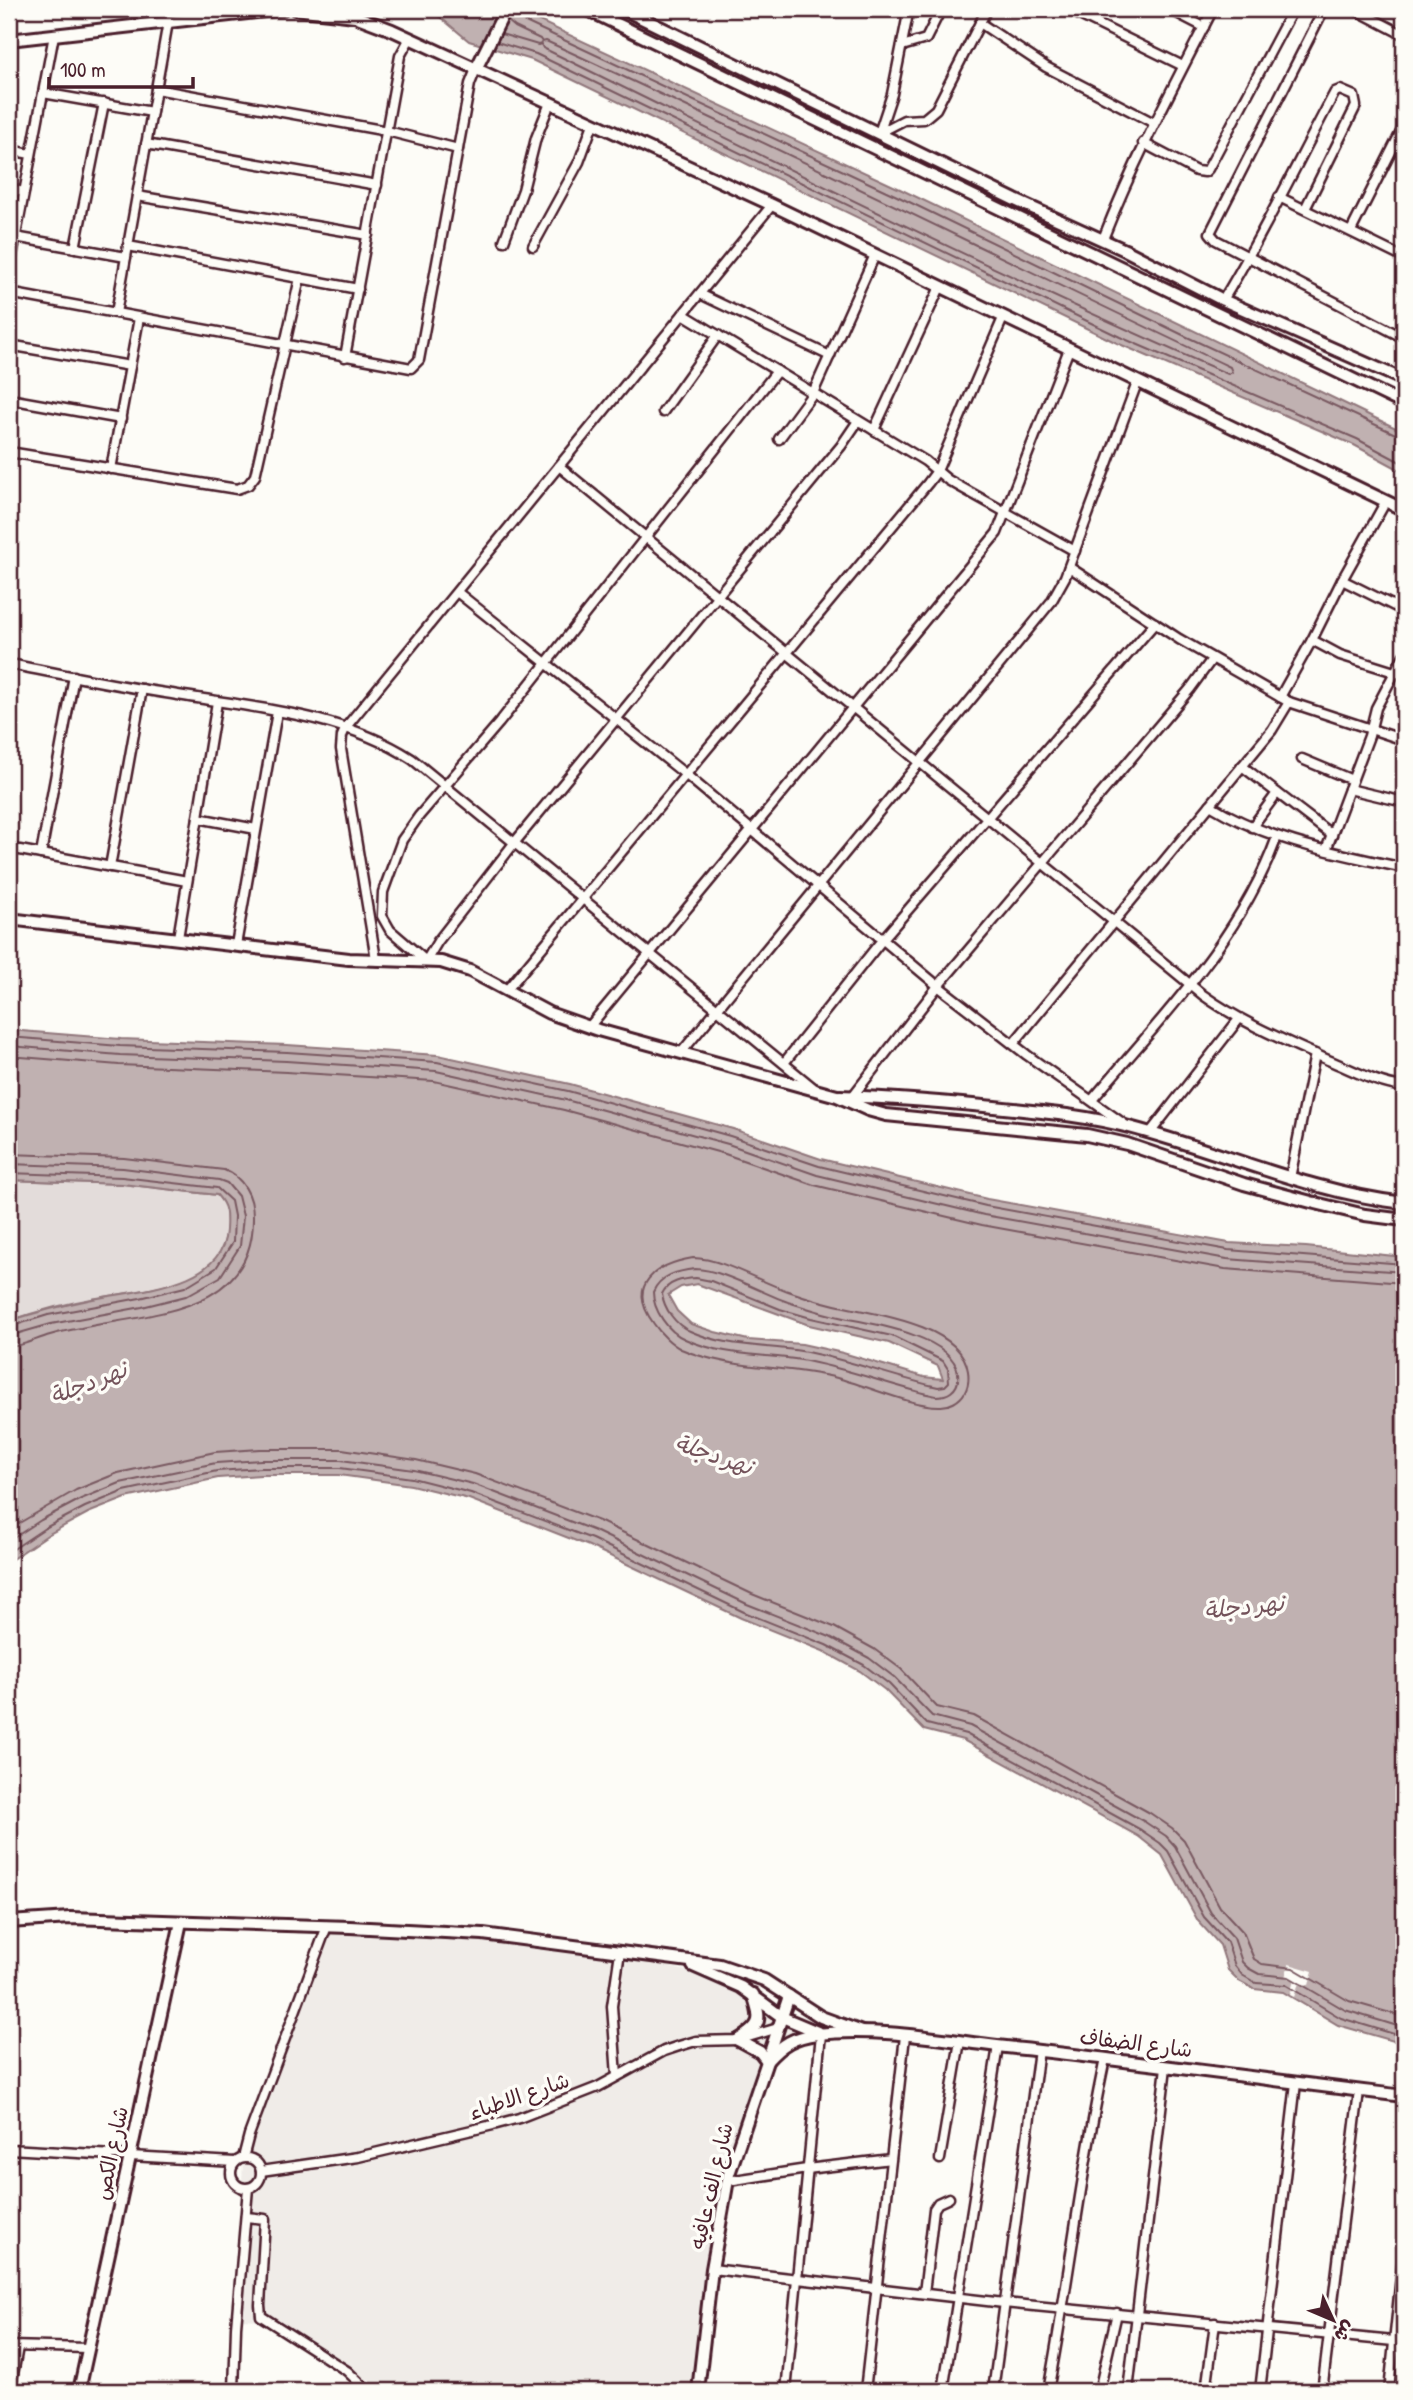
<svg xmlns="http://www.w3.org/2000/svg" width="1413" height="2400" font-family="'Patrick Hand','Playpen Sans Arabic',sans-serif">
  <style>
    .built { fill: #f0ece8 }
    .green { fill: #e3dcda; stroke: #967e82; stroke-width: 2 }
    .water { fill: #c0b1b1; stroke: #91777b; stroke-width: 2; fill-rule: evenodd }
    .pier { fill: #fdfcf7 }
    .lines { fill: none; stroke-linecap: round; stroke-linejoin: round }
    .shore { stroke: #795961; stroke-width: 2 }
    .street-casing { stroke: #4a1f2b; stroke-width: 13 }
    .secondary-casing { stroke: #4a1f2b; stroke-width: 16 }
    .street { stroke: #fdfcf7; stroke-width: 8 }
    .secondary { stroke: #fdfcf7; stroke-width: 10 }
    .labels { text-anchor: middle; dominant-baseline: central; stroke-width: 7; stroke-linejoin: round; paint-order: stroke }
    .street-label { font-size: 21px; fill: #4a1f2b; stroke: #fdfcf7 }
    .water-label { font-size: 23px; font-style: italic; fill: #73525a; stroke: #fdfcf7 }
  </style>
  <rect width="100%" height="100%" fill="#fdfcf7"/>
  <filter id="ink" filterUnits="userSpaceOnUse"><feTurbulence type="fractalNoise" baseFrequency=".0143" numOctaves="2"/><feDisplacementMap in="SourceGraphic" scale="14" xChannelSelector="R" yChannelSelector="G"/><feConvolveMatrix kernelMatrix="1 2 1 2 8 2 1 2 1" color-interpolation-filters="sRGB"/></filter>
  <g filter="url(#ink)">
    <polygon class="built" points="327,1926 487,1935 629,1956 732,1983 797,2025 774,2052 733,2158 700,2391 368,2391 347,2371 264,2320 237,2319 243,2158"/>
    <path class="green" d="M9,1180l113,4 95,11 8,10c4,21 2,44 -15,60 -25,23 -80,27 -113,33 -30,5 -59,13 -88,23z"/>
    <g class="water">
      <polygon points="425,9 517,9 522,13 900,189 1404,432 1404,472 1354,445 1117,343 532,60 469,41 440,17"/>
      <path d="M9,1030l112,9 166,6 151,10 132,29 163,45 88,30 166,40 242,44 77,4 98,10v787l-66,-19 -55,-33 -29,-3 -15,-8 -11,-11 -8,-25 -22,-24 -36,-66 -24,-19 -175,-96 -39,-10 -39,-40 -25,-19 -37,-20 -82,-33 -152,-72 -120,-47 -58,-14 -72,-10h-78l-43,3 -92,20 -38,15 -39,21 -40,27v-240c28,-9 55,-16 84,-22 41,-9 131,-12 133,-69 1,-16 1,-24 -9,-35l-95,-11 -113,-4zM697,1284l112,41 80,18 49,23 5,13 -19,-2 -81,-24 -41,-9 -54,-4 -33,-8 -24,-8 -14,-13 -9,-16 13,-8z"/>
    </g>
    <polygon class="pier" points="1289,1964 1313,1971 1309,1985 1299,1983 1294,1997 1290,1995 1294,1980 1285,1977"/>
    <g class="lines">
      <g class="shore">
        <polyline points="513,9 514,15 519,19 897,196 1185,336 1404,438"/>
        <path d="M501,34l37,11 3,-1 2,4c227,111 453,226 685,326l4,-2 -2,-5c-228,-108 -454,-221 -684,-326l-4,1 -2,-3 -25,-12 -7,-6"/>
        <polyline points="497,42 536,54 1120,337 1357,439 1404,464"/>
        <polyline points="9,1037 120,1046 287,1052 437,1062 568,1091 730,1136 819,1166 986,1206 1228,1250 1404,1264"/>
        <polyline points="9,1046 120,1055 286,1061 436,1071 566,1100 728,1144 817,1175 984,1215 1227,1259 1404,1272"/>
        <polyline points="9,1056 119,1065 286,1072 434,1081 564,1110 725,1154 814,1185 982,1225 1225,1269 1404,1283"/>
        <path d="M9,1154l115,4 100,12c19,7 29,26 29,46 2,97 -102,97 -172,112 -11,2 -21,4 -31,7 -14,4 -27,11 -41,12"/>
        <polyline points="9,1164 123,1168 219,1180 227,1183 238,1196 243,1216 240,1246 220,1277 186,1296 142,1307 51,1324 9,1336"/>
        <polyline points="9,1173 122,1177 217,1188 231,1201 234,1216 233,1242 216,1268 185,1287 140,1298 48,1315 9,1327"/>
        <path d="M693,1258c29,0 67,24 95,33 20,7 40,13 61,17 35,7 113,20 119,63 1,7 1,14 -3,21 -5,9 -16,15 -26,14 -28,0 -74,-21 -102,-28 -52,-13 -107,-8 -156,-29 -10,-5 -21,-16 -27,-25 -29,-39 2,-60 39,-66z"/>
        <path d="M695,1269c27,0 68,25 96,34 18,6 37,12 57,16 28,5 105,18 110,54 1,7 0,14 -7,19 -4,3 -9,4 -15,4 -45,-10 -89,-28 -135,-36 -39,-6 -79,-4 -116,-21 -17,-7 -32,-29 -32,-47 7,-17 25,-21 42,-23z"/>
        <path d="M696,1278l15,3 69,28 31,9 81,18 51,25 5,8 1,13 -4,4 -7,1c-46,-10 -90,-28 -137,-36 -37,-6 -76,-4 -111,-20 -15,-6 -26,-23 -28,-37 6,-13 21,-15 34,-16z"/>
        <polyline points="9,1529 76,1490 118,1473 215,1452 260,1449 342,1449 416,1460 475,1474 599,1521 752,1594 834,1627 874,1649 901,1669 937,1707 974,1716 1150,1813 1172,1828 1184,1840 1220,1907 1243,1932 1254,1959 1262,1964 1293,1968 1349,2001 1404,2017"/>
        <polyline points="9,1541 41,1520 81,1499 120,1483 216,1463 261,1460 341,1460 414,1470 473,1484 595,1531 747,1604 830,1637 869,1658 894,1677 932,1716 970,1726 1145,1822 1166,1836 1175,1846 1211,1913 1234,1938 1242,1962 1248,1968 1259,1974 1289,1977 1345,2010 1404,2028"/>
        <polyline points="9,1552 45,1528 85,1507 124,1491 217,1471 261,1468 340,1468 412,1478 471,1493 592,1539 744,1612 826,1645 864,1665 889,1684 927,1724 966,1734 1141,1830 1160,1843 1168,1851 1204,1917 1227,1942 1235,1966 1242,1975 1256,1983 1286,1985 1341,2018 1404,2037"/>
      </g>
      <defs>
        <g id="street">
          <polyline points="1067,9 1183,66"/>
          <polyline points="1169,9 1204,27"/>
          <polyline points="1324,9 1210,233 1216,240 1404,338"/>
          <polyline points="1354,9 1404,35"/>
          <polyline points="980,23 1046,67 1154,123"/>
          <polyline points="902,46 926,39 941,9"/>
          <polyline points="156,89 387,131 458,149"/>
          <polyline points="43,93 152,112"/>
          <polyline points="879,133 904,120 924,119 936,109 987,9"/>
          <polyline points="879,133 892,94 909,9"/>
          <polyline points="1143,143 1196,171 1205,172 1208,169 1293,9"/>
          <polyline points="146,144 377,185"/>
          <polyline points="9,150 31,154"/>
          <polyline points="9,189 24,192"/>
          <polyline points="137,196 368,235"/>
          <polyline points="1279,197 1404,258"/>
          <polyline points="1351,231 1404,126"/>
          <polyline points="15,237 126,257"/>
          <path d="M1103,239c31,-79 71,-154 110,-230"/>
          <polyline points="504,241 523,190 536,138 550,103"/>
          <polyline points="128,246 358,289"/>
          <polyline points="533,246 579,162 593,124"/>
          <polyline points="75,248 104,103"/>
          <polyline points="9,272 54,35"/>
          <polyline points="9,293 411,368 419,360 470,84 476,69"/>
          <polyline points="700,294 830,356"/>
          <path d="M1223,300c41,-67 75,-139 112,-208l5,-2 14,6 2,10 -51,103"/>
          <polyline points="116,313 168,22"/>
          <polyline points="683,314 925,461 948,480 1075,551"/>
          <polyline points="9,345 130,366"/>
          <polyline points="345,357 400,56 410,38"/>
          <polyline points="777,371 499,723 419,816 402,840 383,892 382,916 390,930 426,961 438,941 515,842 841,446 858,421"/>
          <polyline points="9,399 121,419"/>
          <polyline points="663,412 718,335"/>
          <polyline points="874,430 940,287"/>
          <polyline points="779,439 813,393 875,255"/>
          <polyline points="9,452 237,489 248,485 255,476 300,278"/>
          <path d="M559,466c214,177 430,352 644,529 39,28 81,45 125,65 25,10 49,24 76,27"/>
          <polyline points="111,469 139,318"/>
          <polyline points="1386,501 1342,580 1312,640 1340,655 1404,675"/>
          <polyline points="1069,567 1179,639 1289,702 1404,740"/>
          <polyline points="1342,580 1404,611"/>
          <polyline points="457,592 685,774 938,986 1027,1055 1124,1124"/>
          <path d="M9,664c54,10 108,22 163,30 81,14 169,19 240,65l403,330"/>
          <polyline points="1280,697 1312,640"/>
          <polyline points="1302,759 1352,780"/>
          <polyline points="1242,766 1332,835"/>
          <polyline points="1349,789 1404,802"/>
          <path d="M1210,805c61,37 126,48 194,63"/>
          <polyline points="198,818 256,829"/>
          <polyline points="1252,827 1277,793"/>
          <polyline points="9,848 187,881"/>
          <polyline points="1326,850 1369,736 1376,708 1404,655"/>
          <polyline points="41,854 74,676"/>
          <polyline points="110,867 142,689"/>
          <polyline points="178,938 217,702"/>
          <polyline points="236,945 277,712"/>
          <polyline points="376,959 341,749 342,736 346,727 772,205"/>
          <polyline points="506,991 928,483 937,471 1003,318"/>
          <polyline points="589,1027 997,533 1069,349"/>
          <polyline points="1013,1044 1272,730 1289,702"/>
          <polyline points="681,1053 1051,602 1065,577 1137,383"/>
          <polyline points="784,1063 882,940 1155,623"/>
          <polyline points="852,1097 938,986 1190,689 1212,659"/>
          <path d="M1092,1100c69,-82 148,-160 185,-263"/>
          <polyline points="1150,1133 1239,1019"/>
          <polyline points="1290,1178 1315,1054"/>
          <polyline points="617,2076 612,2006 620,1952"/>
          <polyline points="9,2149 235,2162"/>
          <circle cx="246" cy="2173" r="15"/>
          <polyline points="243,2158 249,2135 327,1926"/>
          <polyline points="940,2159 960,2041"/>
          <polyline points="261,2171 358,2157 493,2125 519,2118 598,2087 664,2051 679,2046 696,2041 738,2040 778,2028"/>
          <polyline points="728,2181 807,2169 891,2159"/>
          <polyline points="246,2217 265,2219 260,2305 261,2316 347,2371 368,2391"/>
          <polyline points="712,2269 1004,2303 1404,2342"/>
          <polyline points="924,2293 934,2209 938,2203 949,2198"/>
          <polyline points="9,2346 88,2348"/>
          <polyline points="10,2391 18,2347"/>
          <polyline points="234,2391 236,2327 248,2188"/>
          <polyline points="786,2391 821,2034"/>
          <polyline points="865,2391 905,2036"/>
          <polyline points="943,2391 998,2046"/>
          <polyline points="993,2391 1039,2050"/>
          <path d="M1048,2391c21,-110 33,-222 57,-332"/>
          <polyline points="1099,2391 1117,2313"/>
          <polyline points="1128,2391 1166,2067"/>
          <polyline points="1206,2391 1215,2323"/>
          <polyline points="1260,2391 1296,2083"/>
          <polyline points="1322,2391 1359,2091"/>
          <polyline points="1389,2391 1404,2247"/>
        </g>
        <g id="secondary">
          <polyline points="295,9 355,16 392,30 772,205 1404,510"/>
          <polyline points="586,9 1404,404"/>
          <polyline points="623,9 1015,200 1125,250 1223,300 1404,380"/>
          <polyline points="9,40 283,9"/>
          <polyline points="476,69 506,9"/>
          <polyline points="9,919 349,959 441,962 470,971 549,1013 598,1030 837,1096 868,1110 886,1115 1087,1135 1127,1144 1244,1184 1311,1202 1365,1215 1404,1220"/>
          <path d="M840,1096c58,2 116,7 174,13 39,4 77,8 115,18 92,24 180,65 275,76"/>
          <polyline points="9,1922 70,1918 350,1927 483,1934 720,1965 764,1980 821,2017 862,2032"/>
          <polyline points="693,1966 741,1987 782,2017 820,2033"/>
          <path d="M738,2040l22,12 7,9c15,-17 27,-24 50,-27 59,-7 122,5 180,12 136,15 272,34 407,50"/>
          <path d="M738,2040c25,-15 23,-20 15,-46"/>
          <polyline points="79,2391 181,1922"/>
          <polyline points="698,2391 712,2269 729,2174 789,1996"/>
        </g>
      </defs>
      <use href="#street" class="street-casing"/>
      <use href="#secondary" class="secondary-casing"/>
      <use href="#street" class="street"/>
      <use href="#secondary" class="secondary"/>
    </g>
  </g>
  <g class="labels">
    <g class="street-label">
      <text transform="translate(1136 2043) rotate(7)">شارع الضفاف</text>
      <text transform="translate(519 2096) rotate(-19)">شارع الاطباء</text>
      <text transform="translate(111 2153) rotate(-78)">شارع الكص</text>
      <text transform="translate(711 2186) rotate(-77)">شارع الف عافيه</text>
    </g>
    <g class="water-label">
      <text transform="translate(88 1382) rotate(-21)">نهر دجلة</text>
      <text transform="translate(714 1454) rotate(19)">نهر دجلة</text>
      <text transform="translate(1244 1606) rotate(-6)">نهر دجلة</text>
    </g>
  </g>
  <rect width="1413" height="2400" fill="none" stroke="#fdfcf7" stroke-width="35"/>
  <rect x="18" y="18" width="1378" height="2365" fill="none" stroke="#4a1f2b" stroke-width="2.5" filter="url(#ink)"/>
  <g transform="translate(1333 2320) rotate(134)" stroke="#fdfcf7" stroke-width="5" paint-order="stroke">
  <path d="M0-5L12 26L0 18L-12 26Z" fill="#4a1f2b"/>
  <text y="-10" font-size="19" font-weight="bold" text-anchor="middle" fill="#4a1f2b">ش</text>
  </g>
  <path d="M49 77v10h144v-10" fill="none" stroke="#4a1f2b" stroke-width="3.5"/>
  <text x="60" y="77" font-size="21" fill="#4a1f2b" stroke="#fdfcf7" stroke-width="5" paint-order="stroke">100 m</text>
</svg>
